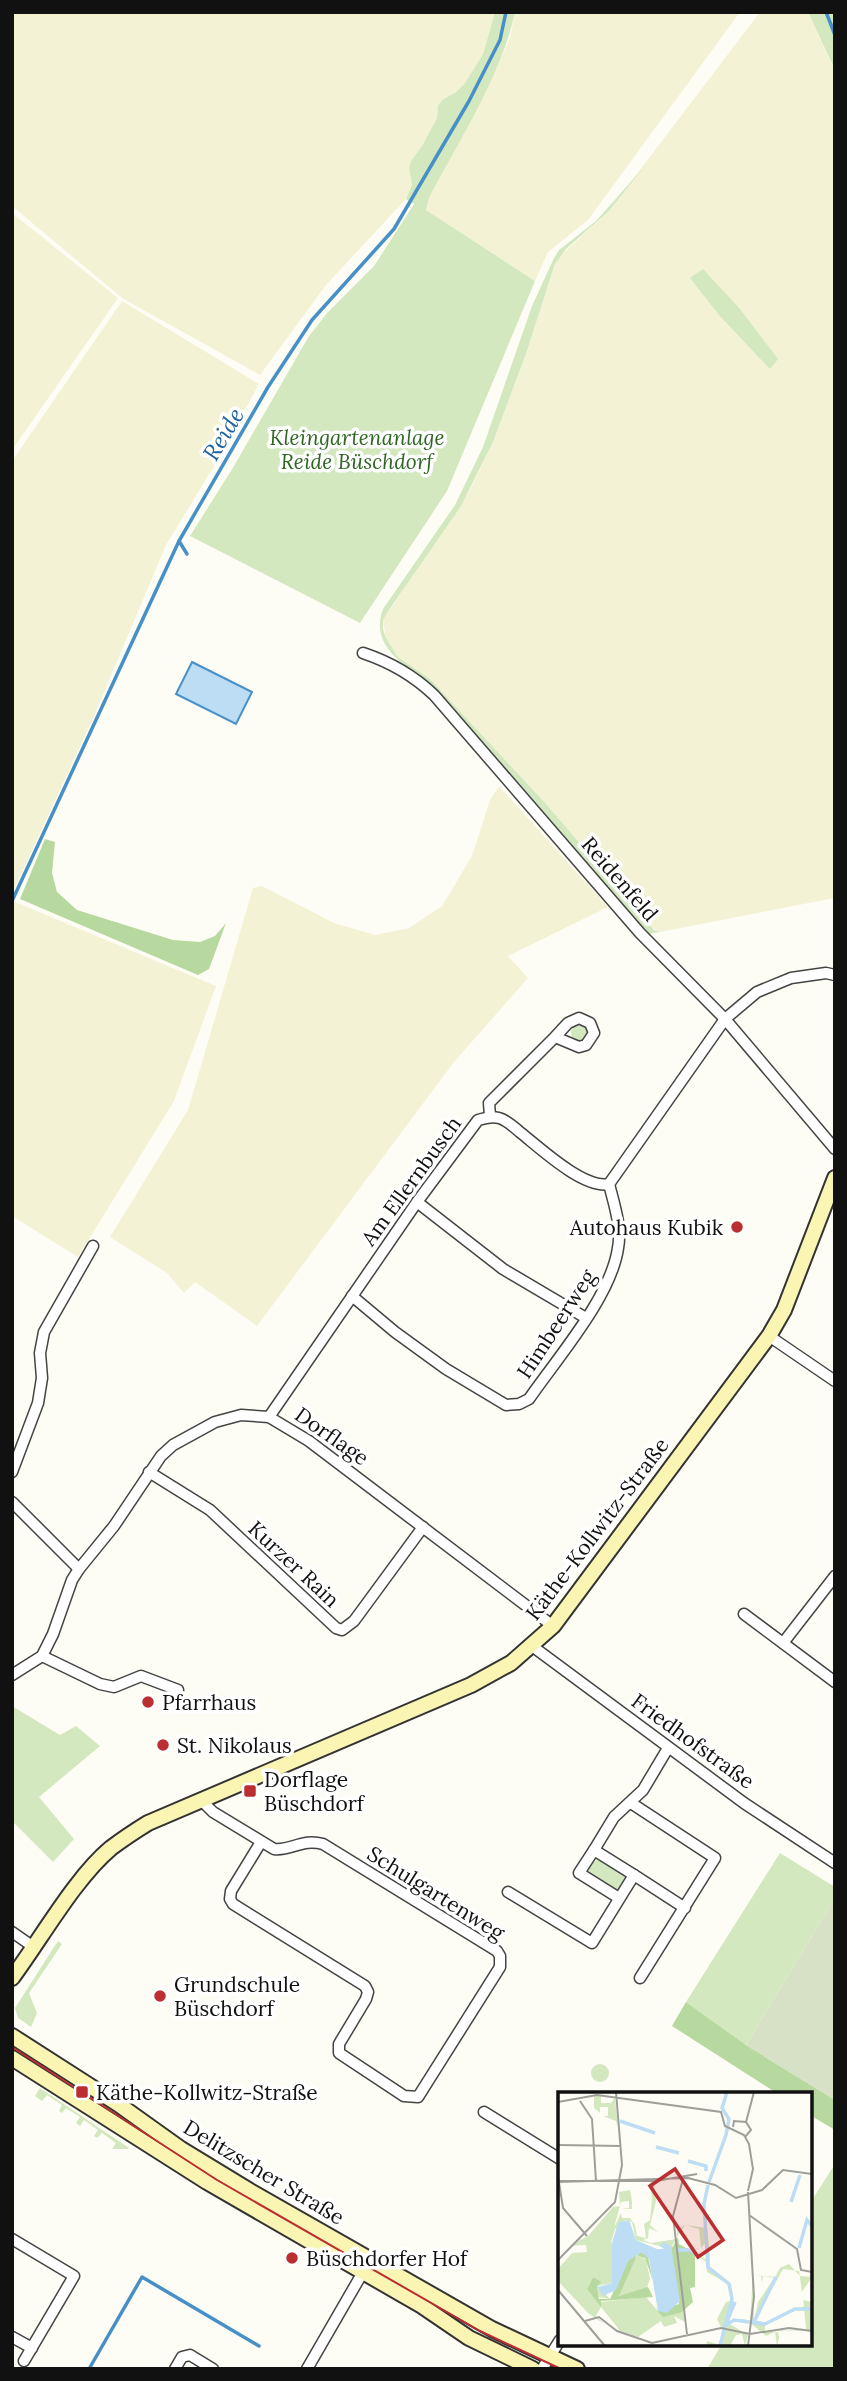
<svg xmlns="http://www.w3.org/2000/svg" width="847" height="2381" font-family="Lora,serif">
  <style>
    .farmland { fill: #f4f2d5 }
    .green { fill: #d3e8bf }
    .forest { fill: #b7d89f }
    .cemetery { fill: #d7e1c5 }
    .water { fill: #bcddf4; stroke: #4690c7; stroke-width: 2 }
    .lines { fill: none; stroke-linecap: round; stroke-linejoin: round }
    .stream { stroke: #4690c7; stroke-width: 3.5 }
    .street-casing { stroke: #444; stroke-width: 13 }
    .secondary-casing { stroke: #333; stroke-width: 18 }
    .street { stroke: #fff; stroke-width: 10 }
    .secondary { stroke: #fbf5b4; stroke-width: 14 }
    .tram { stroke: #bb2e31; stroke-width: 2 }
    .poi-dot { fill: #bb2e31; stroke: #fff; stroke-width: 2.5 }
    .labels { text-anchor: middle; dominant-baseline: central; stroke-width: 7; stroke-linejoin: round; paint-order: stroke }
    .park-label { font-size: 21px; font-style: italic; fill: #2f6623; stroke: #fff }
    .street-label { font-size: 21px; fill: #111; stroke: #fff }
    .poi-label { font-size: 21px; fill: #111; stroke: #fff; text-anchor: start }
    .water-label { font-size: 23px; font-style: italic; fill: #1f639e; stroke: #fff }
    .inset-river { fill: none; stroke: #bcddf4; stroke-width: 3.5 }
    .inset-road { fill: none; stroke: #9f9f9a; stroke-width: 2 }
    .view { fill: #bb2e31; fill-opacity: 0.15; stroke: #bb2e31; stroke-width: 3.5 }
    .inset-edge { fill: none; stroke: #111; stroke-width: 3.5 }
  </style>
  <rect width="100%" height="100%" fill="#fefdf5"/>
  <g class="farmland">
    <polygon points="12,12 495,12 483,54 465,83 456,92 442,100 438,106 437,118 422,146 411,161 409,168 412,185 406,199 326,285 260,375 122,298 12,206"/>
    <polygon points="515,12 740,12 588,220 548,252 535,281 426,210 429,198 496,70 510,38"/>
    <polygon points="760,12 808,12 835,72 835,898 659,932 651,927 547,805 430,679 398,657 386,638 383,620 470,490 493,442 527,351 555,265 560,256 608,212"/>
    <polygon points="12,213 118,298 12,450"/>
    <polygon points="122,301 259,384 219,458 166,545 94,716 12,894 12,461"/>
    <polygon points="499,786 608,907 508,956 528,978 454,1062 257,1326 195,1282 184,1293 167,1273 110,1237 188,1110 253,888 262,886 334,923 375,935 409,928 442,906 472,856 490,800"/>
    <polygon points="13,901 216,986 174,1101 78,1257 12,1216"/>
  </g>
  <g class="green">
    <path d="M495,12h20c-13,63 -56,128 -86,186l-3,12 109,71 -88,210 -87,132 -170,-87 44,-70 75,-130 18,-23 47,-47 40,-62 -8,-5 6,-14 -3,-17 2,-7 11,-15 15,-28 1,-12 4,-6 14,-8 9,-9 18,-29z"/>
    <polygon points="808,12 835,12 835,72 833,66"/>
    <path d="M644,167l-36,45 -42,37 -11,15 -28,87 -34,91 -32,64 -72,104 -6,10v9l3,9 12,19 32,22 117,126 107,125 6,2 175,-34 -186,36 -216,-246c-23,-21 -65,-39 -50,-79l72,-104 28,-58 49,-141 22,-48 5,-8 37,-29z"/>
    <polygon points="703,269 740,309 778,359 770,369 719,315 690,278"/>
    <circle cx="579" cy="1033" r="8"/>
    <polygon points="12,1706 60,1735 76,1726 100,1746 39,1797 74,1839 53,1862 12,1821"/>
    <polygon points="780,1853 835,1887 835,1898 746,2045 686,2002"/>
    <path d="M597,1860c13,1 27,8 29,22l-4,6 -6,3 -27,-16c-1,-8 1,-12 8,-15z"/>
    <polygon points="58,1941 62,1944 29,1993 37,2013 31,2027 18,2018 15,2008"/>
    <circle cx="600" cy="2073" r="9"/>
    <polygon points="40,2088 129,2148 128,2149 112,2149 116,2143 102,2133 97,2138 94,2136 98,2130 84,2120 80,2126 76,2123 80,2117 66,2108 62,2113 59,2111 62,2105 47,2095 42,2101 35,2096"/>
    <polygon points="835,2164 835,2369 707,2369 722,2344 810,2344 810,2203"/>
  </g>
  <g class="forest">
    <polygon points="45,839 55,842 52,873 57,892 77,910 173,940 200,942 215,936 226,923 209,969 198,975 20,899"/>
    <polygon points="686,2002 746,2045 835,2100 835,2130 810,2115 810,2094 778,2094 672,2026"/>
  </g>
  <polygon class="cemetery" points="835,1898 835,2100 746,2045"/>
  <polygon class="water" points="192,662 252,692 236,724 176,694"/>
  <g class="lines">
    <g class="stream">
      <polyline points="826,12 835,35"/>
      <polyline points="179,541 187,554"/>
      <polyline points="12,901 179,541 268,387 312,320 394,229 469,101 500,40 506,12"/>
      <polyline points="89,2369 142,2277 259,2346"/>
    </g>
    <defs>
      <g id="street">
        <path d="M363,653c27,9 50,22 71,42l206,238 85,86 110,130"/>
        <polyline points="490,1116 489,1103 555,1037 579,1047 586,1045 594,1033 590,1023 579,1018 568,1023 555,1037"/>
        <polyline points="417,1202 503,1269 586,1318"/>
        <path d="M352,1296l43,36 51,37 60,36 13,-1 10,-5c29,-42 82,-102 89,-151 4,-21 -4,-44 -9,-64"/>
        <polyline points="769,1336 835,1381"/>
        <path d="M269,1417l148,-215 61,-82c8,-2 13,-4 21,-2 8,2 16,10 22,15 20,16 63,56 88,51l116,-165 32,-27 34,-14 35,-5 9,2"/>
        <polyline points="12,1472 38,1403 42,1378 40,1353 44,1332 93,1246"/>
        <polyline points="149,1472 210,1510 336,1628 342,1630 354,1621 423,1527"/>
        <polyline points="12,1502 79,1569"/>
        <polyline points="744,1614 835,1682"/>
        <polyline points="783,1643 835,1576"/>
        <polyline points="532,1646 744,1803 835,1863"/>
        <polyline points="42,1656 100,1684 114,1687 141,1676 178,1690"/>
        <polyline points="12,1675 42,1656 53,1634 72,1580 79,1569 114,1526 161,1456 173,1445 215,1422 241,1415 269,1417 309,1441 553,1626"/>
        <path d="M202,1801l11,11 61,37c18,2 28,-11 49,-5l174,107 3,5v11l-82,130 -14,-1 -65,-43v-9l27,-45 2,-7 -3,-6 -132,-82 -3,-5 1,-8 30,-49"/>
        <polyline points="631,1803 715,1858 640,1978"/>
        <polyline points="594,1850 579,1873 619,1898"/>
        <polyline points="634,1875 685,1908"/>
        <polyline points="508,1892 592,1943 634,1875 594,1850 614,1817 643,1790 668,1748"/>
        <polyline points="12,1932 35,1948"/>
        <polyline points="484,2112 560,2159"/>
        <polyline points="12,2239 74,2276 24,2361"/>
        <polyline points="12,2337 32,2348"/>
        <polyline points="175,2369 182,2357 190,2355 213,2369"/>
        <polyline points="307,2369 363,2272"/>
        <polyline points="542,2369 560,2340"/>
      </g>
      <g id="secondary">
        <path d="M12,1978c29,-39 63,-100 99,-130 12,-9 24,-17 37,-25l323,-138 40,-22 42,-37 216,-290 15,-26 51,-132"/>
        <polyline points="12,2036 118,2104 181,2149 250,2191 492,2329 577,2369"/>
        <polyline points="12,2058 207,2182 422,2306 469,2338 533,2369"/>
      </g>
    </defs>
    <use href="#street" class="street-casing"/>
    <use href="#secondary" class="secondary-casing"/>
    <use href="#street" class="street"/>
    <use href="#secondary" class="secondary"/>
    <polyline class="tram" points="12,2047 217,2180 480,2331 561,2369"/>
  </g>
  <g class="poi-dot">
    <circle cx="737" cy="1227" r="7"/>
    <circle cx="148" cy="1702" r="7"/>
    <circle cx="163" cy="1745" r="7"/>
    <rect x="243" y="1784" width="14" height="14" rx="3.5"/>
    <circle cx="160" cy="1996" r="7"/>
    <rect x="75" y="2085" width="14" height="14" rx="3.5"/>
    <circle cx="292" cy="2258" r="7"/>
  </g>
  <g class="labels">
    <g class="park-label">
      <text x="357" y="437">Kleingartenanlage<tspan x="357" dy="24">Reide Büschdorf</tspan></text>
    </g>
    <g class="street-label">
      <text transform="translate(620 879) rotate(49)">Reidenfeld</text>
      <text transform="translate(411 1181) rotate(-54)">Am Ellernbusch</text>
      <text transform="translate(556 1324) rotate(-57)">Himbeerweg</text>
      <text transform="translate(332 1436) rotate(35)">Dorflage</text>
      <text transform="translate(597 1529) rotate(-53)">Käthe-Kollwitz-Straße</text>
      <text transform="translate(294 1564) rotate(43)">Kurzer Rain</text>
      <text transform="translate(693 1741) rotate(36)">Friedhofstraße</text>
      <text transform="translate(436 1893) rotate(32)">Schulgartenweg</text>
      <text transform="translate(264 2172) rotate(31)">Delitzscher Straße</text>
    </g>
    <g class="poi-label">
      <text x="723" y="1227" text-anchor="end">Autohaus Kubik</text>
      <text x="162" y="1702">Pfarrhaus</text>
      <text x="177" y="1745">St. Nikolaus</text>
      <text x="264" y="1779">Dorflage<tspan x="264" dy="24">Büschdorf</tspan></text>
      <text x="174" y="1984">Grundschule<tspan x="174" dy="24">Büschdorf</tspan></text>
      <text x="96" y="2092">Käthe-Kollwitz-Straße</text>
      <text x="306" y="2258">Büschdorfer Hof</text>
    </g>
    <g class="water-label">
      <text transform="translate(223 434) rotate(-59)">Reide</text>
    </g>
  </g>
  <g transform="translate(558 2092)">
    <rect width="254" height="254" fill="#fefdf5"/>
    <path d="M36,4h7v7h10l4,-5 3,29 -2,-6 -13,-5h5v-9h-8v6l-6,-5zM92,90h4l2,19 -6,24 8,7 -9,-4 -1,10 -5,2 8,3 25,-4 -4,7 3,4 -39,-10 -4,-18 -6,-2 -11,9 -4,14 3,2 -2,38 -14,3 12,13 -11,-2 -2,-11 5,-4 -9,-5 -6,12 14,17 -1,-4 46,-5 16,19 21,-6 2,12 -11,-6 3,7 -13,4 -3,-6 -23,16 -18,-6 -19,-24 -5,9 8,8 -16,-11 -30,-32v-12l14,-16 15,-1 -1,-7 -17,1 19,-10 25,-29 7,-1 -1,-14 11,-2 2,11v12v-4h-11l8,-1v-7l-8,1 -7,26 7,-15 1,5h8l5,7 2,11 9,2 -2,-14 6,-4 2,-20zM127,133l22,3 3,28 -1,12 18,14 5,7 1,10 -8,25 10,-23 -7,22 5,-4h9l8,2 3,-46 22,2 5,-9 9,-4 11,12 12,1 -10,15 1,8 9,2v29l-34,-1 1,8 -2,8 -2,-14 -9,4 -17,-14 -15,-2 -4,4 18,11 -3,11 -3,-12 -6,1 -6,11h-24l1,-5 13,4 2,-16 -5,-10 9,-17 5,-1v-10l-3,-7 -21,-12 -1,-10 -11,-8 11,5 2,-5 -2,-12 -5,6 -2,-19 -14,-4 -8,12v-8zM225,177l16,2 5,35 -16,7 16,-5 2,21 -41,3v-8l6,-2 9,-6 -15,7 -10,-3zM195,183l8,1 1,7 1,-7 11,2 -16,24 -4,19zM81,162l7,6 4,19 -4,11 -27,6 10,-30z" fill="#d3e8bf" fill-rule="evenodd"/>
    <path d="M120,145l1,7 16,9v34l-5,1 3,14 -11,10 -19,5 -5,-5 -4,-10 4,9 21,-7 -8,-54zM84,160l6,5 5,24 -8,-23 -8,-3 -18,41 29,-9 5,10 -52,4v6l-14,-18 6,-12 9,5 -5,4 2,13h11l18,-38 3,-4z" fill="#b7d89f"/>
    <path d="M71,128l7,20 21,9h7l-4,-3 3,-4 8,4 9,55 -13,12 -9,-2 -9,-52 -7,-7 -14,9 -12,29 -13,6 -5,-9 14,-4v-40l6,-20z" fill="#bcddf4"/>
    <path class="inset-river" d="M62,29l35,12M98,55l23,6M130,69l18,5v5M151,90l17,-47 3,-16 -7,-11 5,-16M150,93l-4,19 4,63 21,17 3,15 -12,47M233,110l9,-27M241,156l8,-28 5,6M119,158h14l9,7M196,230l22,-45M168,232l9,-22M165,235l11,-7 31,4 30,-15h17"/>
    <path class="inset-road" d="M22,9l12,18 4,62M0,10l39,-7 124,17 4,14 19,9 5,9 4,25 -5,22M188,30l8,-30M175,35l1,-6 12,1 5,8 -6,7M0,53l63,1M0,84l5,32 24,28M125,87l-10,37 14,118M0,89h98l41,-7M0,90l130,-4 27,7 21,13 26,-8 21,-20 29,4M190,100l6,105 -6,49M191,123l48,34 4,21 11,2M0,168l57,-58 7,-37 -6,-73M0,198l47,56M27,229l14,-4 18,14 35,12 69,-15 29,6 39,-6 23,3"/>
    <path class="view" d="M117,77l48,71 -25,17 -48,-71z"/>
    <rect width="254" height="254" class="inset-edge"/>
  </g>
  <rect width="847" height="2381" fill="none" stroke="#111111" stroke-width="28"/>
</svg>
